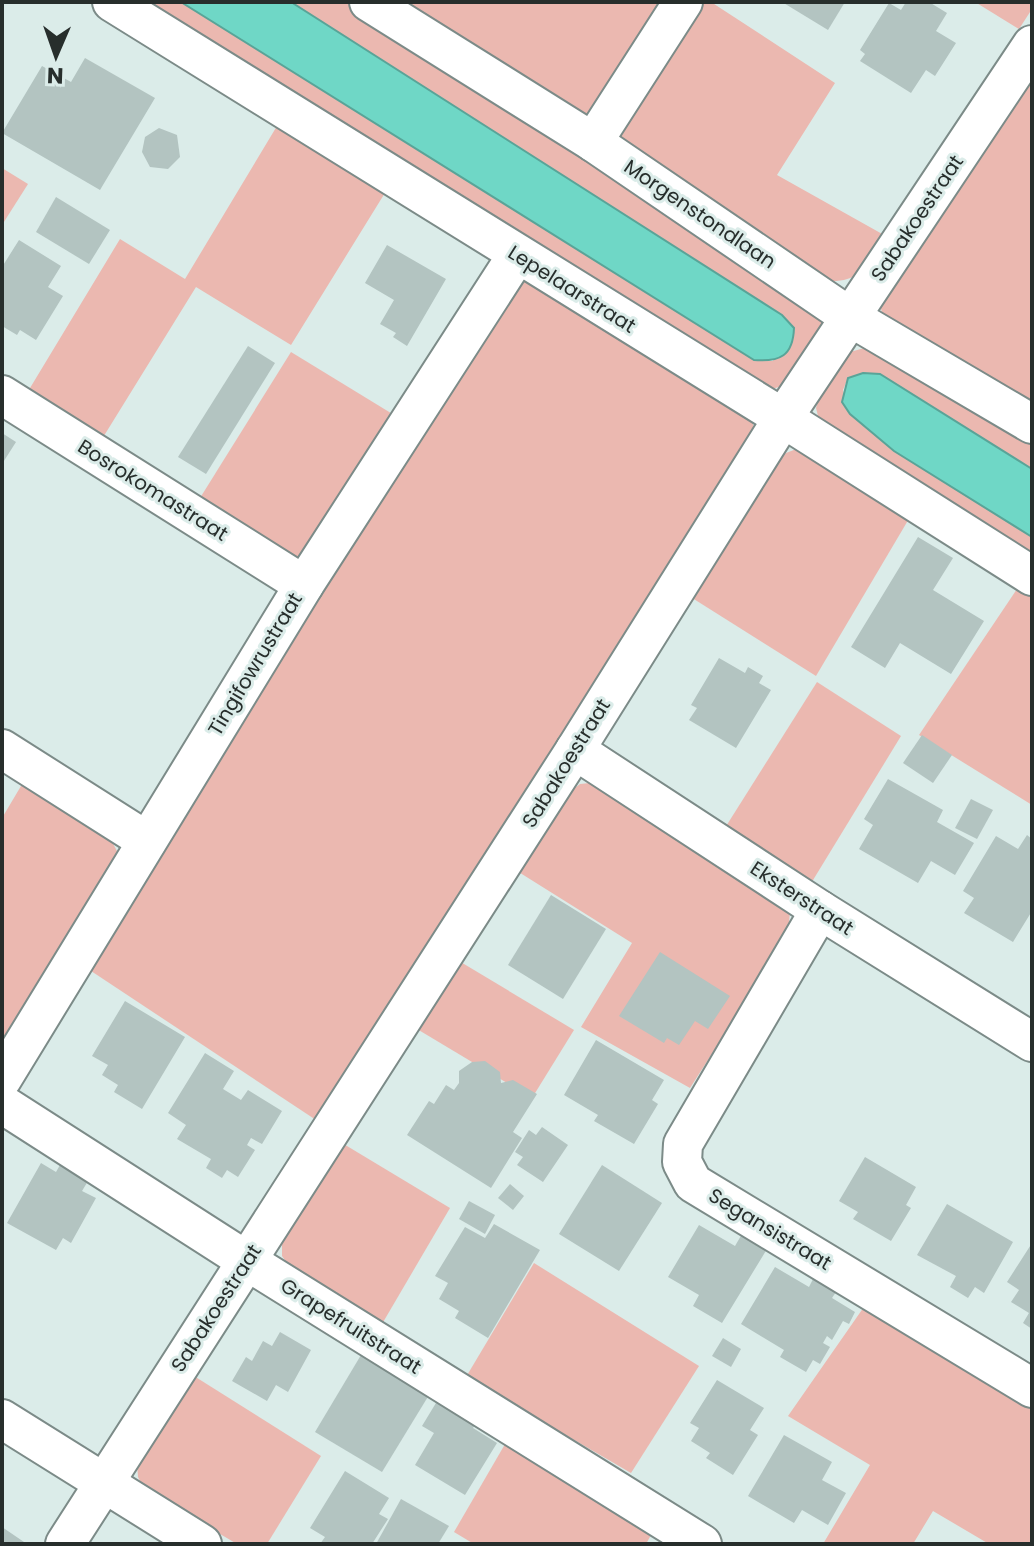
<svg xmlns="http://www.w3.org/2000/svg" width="1034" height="1546" font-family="Poppins,sans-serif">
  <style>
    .green { fill: #ebb8b0 }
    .water { fill: #6fd7c6; stroke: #59a498; stroke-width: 2 }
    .building { fill: #b3c4c1 }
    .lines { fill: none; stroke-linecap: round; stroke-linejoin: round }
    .minor-casing { stroke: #7c8b88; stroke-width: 42 }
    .minor { stroke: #fff; stroke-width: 38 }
    .labels { text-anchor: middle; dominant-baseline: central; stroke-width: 6; stroke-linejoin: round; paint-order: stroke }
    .street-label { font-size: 20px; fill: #272e2c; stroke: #dbece9 }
  </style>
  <rect width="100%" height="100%" fill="#dbece9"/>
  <g class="green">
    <polygon points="134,2 181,2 754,360 773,361 782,315 291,2 345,2 708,228 827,323 786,385 768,390"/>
    <polygon points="384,2 667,2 595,115 574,122"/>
    <path d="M692,2h19l124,81 -58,92 107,60c-16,26 -20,47 -54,46l-209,-132 -6,-19z"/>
    <polygon points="975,2 1032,2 1032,9 1019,29"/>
    <polygon points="1032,60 1032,422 886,326 879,302"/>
    <polygon points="280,121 388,188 291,345 196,287 102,439 27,393 120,239 185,279"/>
    <polygon points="2,168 28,184 2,225"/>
    <polygon points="520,278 544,283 747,408 755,430 319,1122 82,965"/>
    <polygon points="868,347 1032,442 1032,469 880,374 863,373 848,378 843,390 850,414 894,451 1032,537 1032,567 820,424 816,408 821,392 839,360 850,352"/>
    <polygon points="291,352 399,418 296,564 195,506"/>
    <polygon points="799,448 910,517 816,676 689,596 771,467 786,453"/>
    <polygon points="1021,583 1032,590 1032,805 919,735"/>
    <polygon points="817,682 901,736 810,885 723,831"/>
    <polygon points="24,781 105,829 117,851 115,871 2,1059 2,818"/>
    <polygon points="600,782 790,911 788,935 690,1088 581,1027 632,943 517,871 562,798 580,784"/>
    <polygon points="459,961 574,1030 532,1098 417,1029"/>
    <polygon points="342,1143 450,1208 382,1324 292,1270 282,1256 282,1240"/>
    <polygon points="534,1263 699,1366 631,1473 466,1377"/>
    <polygon points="866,1304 1032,1407 1032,1544 989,1544 933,1511 913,1544 823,1544 870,1465 788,1416"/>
    <polygon points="194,1376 321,1456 267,1544 237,1544 144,1489 138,1477 137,1463"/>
    <polygon points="508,1439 651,1535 646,1544 474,1544 454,1532"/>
  </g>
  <g class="water">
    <path d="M181,2h110l491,313 12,13c-1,28 -14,34 -40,32z"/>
    <polygon points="863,373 880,374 1032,469 1032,537 894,451 850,414 842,402 848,378"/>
  </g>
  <g class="building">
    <polygon points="782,2 845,2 828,30"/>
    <polygon points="906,2 929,2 947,13 936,31 956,43 935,76 926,70 911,93 860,61 865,54 860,50 889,3 901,10"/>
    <polygon points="85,58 155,98 100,190 2,133 42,66 71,82"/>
    <polygon points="159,128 177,135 180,157 168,169 150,167 142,152 145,137"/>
    <polygon points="56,197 110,230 89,264 36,232"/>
    <polygon points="19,240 61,266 48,287 63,296 36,340 20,330 17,335 2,326 2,267"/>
    <polygon points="387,245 446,279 407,346 393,337 396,333 380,324 394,300 365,283"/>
    <polygon points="248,346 275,363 206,474 178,457"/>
    <polygon points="2,433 16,442 2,464"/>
    <polygon points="918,537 953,558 933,590 984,621 951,674 900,643 885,668 851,647"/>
    <polygon points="719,658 745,673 748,667 763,676 759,683 771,690 736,748 689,720 697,708 691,705"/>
    <polygon points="922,735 952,755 933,783 903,763"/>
    <polygon points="888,779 943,810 937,822 974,843 955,875 931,861 918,883 859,849 873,825 864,819"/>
    <polygon points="971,799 993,810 977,839 955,828"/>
    <polygon points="1027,835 1032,839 1032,911 1013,942 964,913 974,898 963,891 996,836 1018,849"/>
    <polygon points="551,895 606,929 563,999 508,965"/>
    <polygon points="660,952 730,996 708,1029 695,1021 679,1045 667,1038 664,1043 619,1016"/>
    <polygon points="125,1001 185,1037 142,1109 114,1092 118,1085 102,1075 108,1065 92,1056"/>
    <polygon points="596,1040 664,1080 652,1100 658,1104 634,1144 594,1121 598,1115 564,1095"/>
    <polygon points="205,1053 234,1071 223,1089 241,1100 248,1090 282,1111 262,1144 251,1138 247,1145 255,1150 238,1177 227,1170 222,1178 206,1168 211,1159 177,1139 186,1125 168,1113"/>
    <polygon points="485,1061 500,1072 501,1083 513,1080 537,1094 513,1132 522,1138 491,1188 407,1135 429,1101 434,1104 446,1085 454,1090 459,1083 459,1071 472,1062"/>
    <polygon points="542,1127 568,1145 543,1182 517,1165 523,1157 515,1152 529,1130 536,1135"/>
    <polygon points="865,1157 916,1187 906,1205 911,1208 891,1241 853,1219 858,1212 839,1201"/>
    <polygon points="41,1163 56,1172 60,1165 88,1181 82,1191 96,1198 71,1243 63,1238 56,1250 7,1223"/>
    <polygon points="602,1165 662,1203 619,1271 559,1234"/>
    <polygon points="510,1184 524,1196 513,1210 498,1198"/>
    <polygon points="469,1201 495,1215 485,1234 459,1219"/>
    <polygon points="947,1204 1013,1242 984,1293 975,1287 968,1298 950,1287 956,1276 917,1255"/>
    <polygon points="494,1224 540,1250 488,1338 455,1318 459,1311 439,1299 448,1283 435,1276 465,1227 485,1238"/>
    <polygon points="699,1225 735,1246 742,1234 767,1249 722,1323 693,1306 699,1295 668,1277"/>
    <polygon points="1032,1243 1032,1329 1023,1323 1029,1313 1011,1302 1019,1290 1007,1282"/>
    <polygon points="775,1267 809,1287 813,1279 836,1292 832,1298 855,1312 849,1324 843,1321 832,1340 827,1336 823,1343 830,1347 820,1364 813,1360 806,1372 780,1357 784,1350 741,1324"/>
    <polygon points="280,1332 311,1350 288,1392 276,1385 267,1401 232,1381 246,1357 252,1361 263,1341 272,1346"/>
    <polygon points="723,1338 741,1349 731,1367 712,1356"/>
    <polygon points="361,1355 429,1395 382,1472 315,1432"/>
    <polygon points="717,1380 764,1408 750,1430 758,1435 733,1475 706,1458 710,1453 691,1441 699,1428 690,1423"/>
    <polygon points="439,1398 478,1420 473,1428 497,1443 465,1495 415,1465 434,1433 422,1426"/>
    <polygon points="784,1435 832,1462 822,1480 846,1493 828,1525 802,1510 794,1523 748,1496"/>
    <polygon points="345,1471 389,1498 379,1514 388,1519 372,1544 320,1544 325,1537 310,1528"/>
    <polygon points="401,1499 449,1526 438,1544 376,1544"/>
    <polygon points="2,1527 27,1544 2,1544"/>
  </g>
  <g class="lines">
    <defs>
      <g id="minor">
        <polyline points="112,2 783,418 1032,576"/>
        <polyline points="369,2 593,142 850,317 1032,424"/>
        <polyline points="593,142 683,2"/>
        <polyline points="2,395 304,585"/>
        <polyline points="2,749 147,841"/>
        <polyline points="575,750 820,910 1032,1042"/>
        <polyline points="820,910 683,1144 682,1162 693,1183 1032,1388"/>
        <polyline points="2,1079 304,585 517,255"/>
        <polyline points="2,1104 247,1261 702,1544"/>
        <polyline points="2,1419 202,1544"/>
        <polyline points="65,1544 575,750 783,418 1032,45"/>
      </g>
    </defs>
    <use href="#minor" class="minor-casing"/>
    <use href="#minor" class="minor"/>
  </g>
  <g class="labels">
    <g class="street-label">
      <text transform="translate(700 214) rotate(34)">Morgenstondlaan</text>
      <text transform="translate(917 218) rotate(-56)">Sabakoestraat</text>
      <text transform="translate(572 289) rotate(32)">Lepelaarstraat</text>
      <text transform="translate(153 490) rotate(32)">Bosrokomastraat</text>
      <text transform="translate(255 664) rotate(-59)">Tingifowrustraat</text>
      <text transform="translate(566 763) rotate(-58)">Sabakoestraat</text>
      <text transform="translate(802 898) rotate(33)">Eksterstraat</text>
      <text transform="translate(770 1229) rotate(31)">Segansistraat</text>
      <text transform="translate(216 1308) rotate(-57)">Sabakoestraat</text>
      <text transform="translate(351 1326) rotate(32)">Grapefruitstraat</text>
    </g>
  </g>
  <rect width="1034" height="1546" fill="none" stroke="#272e2c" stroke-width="8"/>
  <g transform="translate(56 56) rotate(182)" stroke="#dbece9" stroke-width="6" paint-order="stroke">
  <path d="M0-6L14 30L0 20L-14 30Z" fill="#272e2c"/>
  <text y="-12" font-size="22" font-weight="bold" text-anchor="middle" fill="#272e2c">N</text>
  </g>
</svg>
